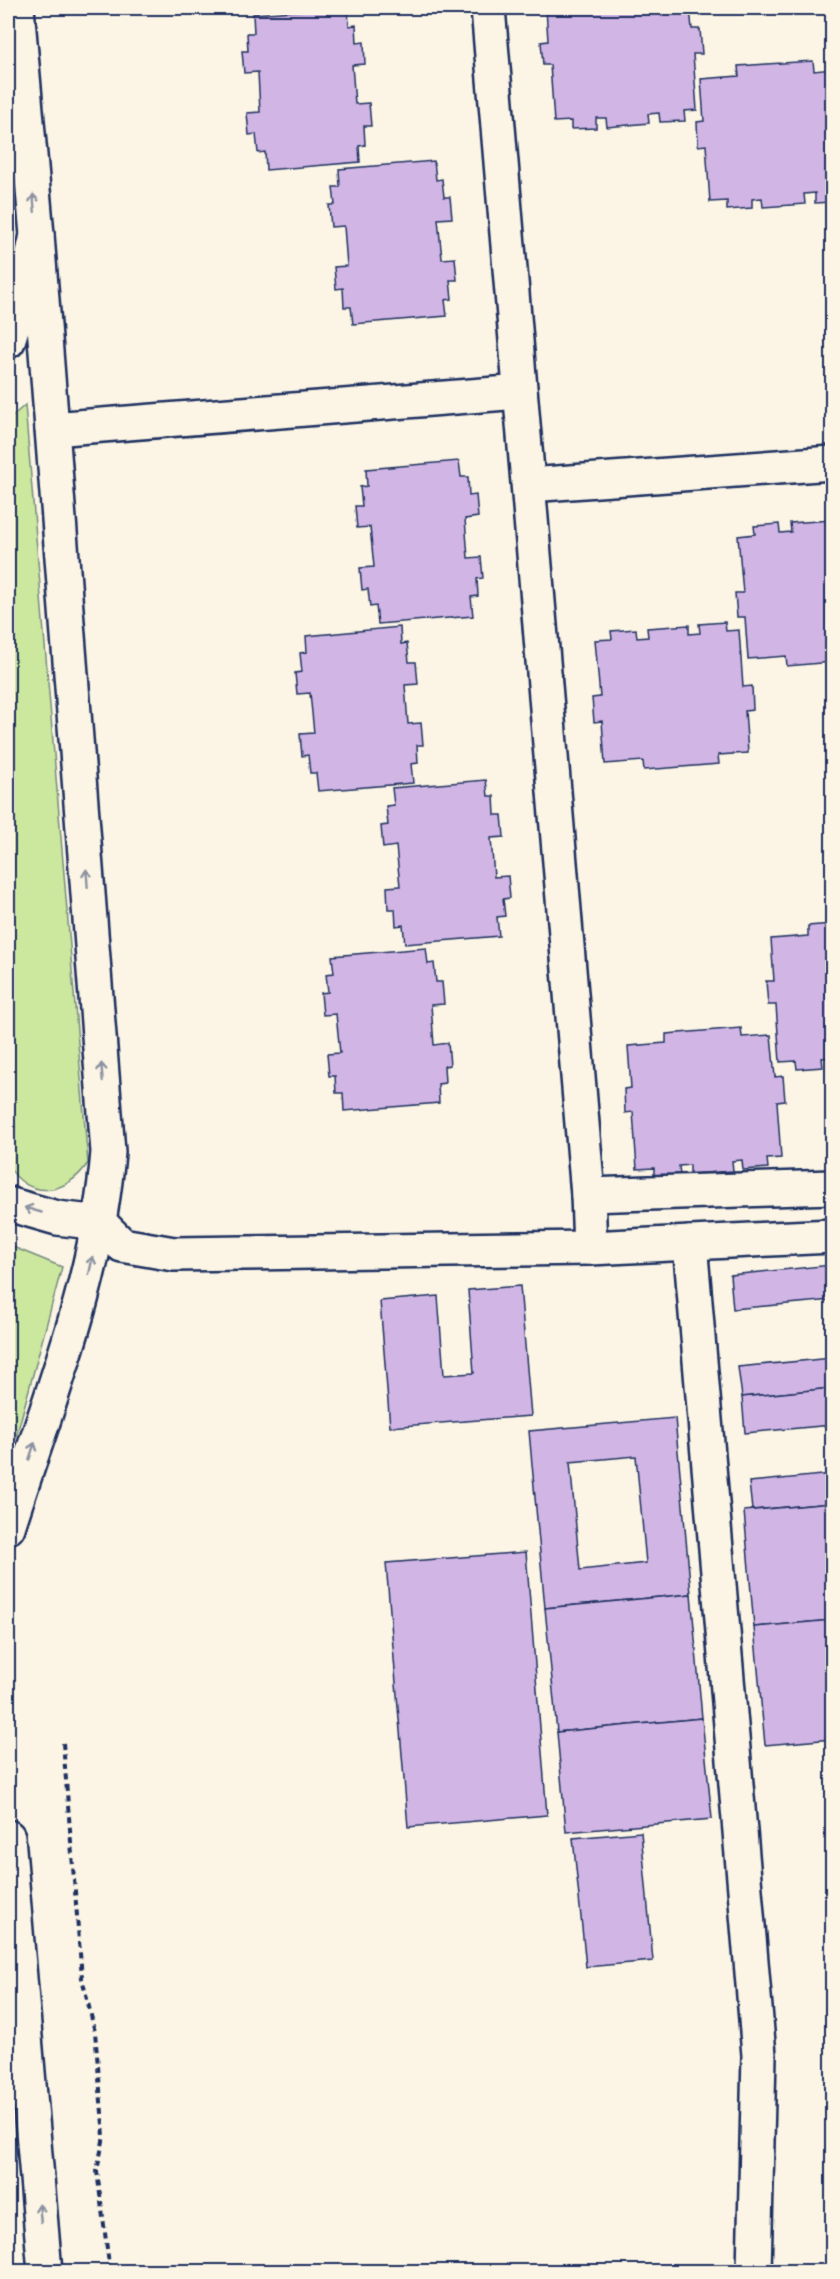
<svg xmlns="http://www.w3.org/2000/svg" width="840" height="2279" font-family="Pangolin,sans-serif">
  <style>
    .green { fill: #cce79e; stroke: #748b7e; stroke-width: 1.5 }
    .building { fill: #d1b6e5; stroke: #1b2f5e; stroke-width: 1.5; fill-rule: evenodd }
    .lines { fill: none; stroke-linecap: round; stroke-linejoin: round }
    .minor-casing { stroke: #1b2f5e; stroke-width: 38 }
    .highway-casing { stroke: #1b2f5e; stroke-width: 38 }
    .path { stroke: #1b2f5e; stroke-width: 4; stroke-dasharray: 6 4.5; stroke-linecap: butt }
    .minor { stroke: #fcf5e5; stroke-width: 33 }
    .highway { stroke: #fcf5e5; stroke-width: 33 }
    .oneway { stroke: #8c92a2 }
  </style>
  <rect width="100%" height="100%" fill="#fcf5e5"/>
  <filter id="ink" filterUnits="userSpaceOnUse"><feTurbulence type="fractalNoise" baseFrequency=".0167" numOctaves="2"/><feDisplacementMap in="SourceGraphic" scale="12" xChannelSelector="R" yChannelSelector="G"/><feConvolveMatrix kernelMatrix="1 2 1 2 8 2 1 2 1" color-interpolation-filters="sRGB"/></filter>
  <g filter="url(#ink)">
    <g class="green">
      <polygon points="8,197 12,246 8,298"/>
      <path d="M25,405l63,758c-21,32 -60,38 -80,2v-745z"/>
      <polygon points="8,1245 62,1267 14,1445 8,1445"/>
    </g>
    <g class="building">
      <polygon points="335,8 348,8 349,26 356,25 357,43 364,42 365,64 352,65 355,104 369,103 371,126 364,126 365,145 359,146 360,162 266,170 265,152 258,153 256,134 249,135 247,113 260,112 258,72 244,73 242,51 248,51 247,33 254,33 253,14"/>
      <polygon points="546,8 690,8 692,29 700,29 702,54 693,54 697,110 684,111 685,121 660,122 659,113 648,114 649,123 607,127 606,118 596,118 596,128 571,129 571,121 554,122 550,65 543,65 541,42 548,41"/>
      <polygon points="813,61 814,71 832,69 832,202 815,203 815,193 804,194 805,204 763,207 762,198 752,199 752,208 727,210 727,201 710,202 706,145 698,146 697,122 704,121 701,79 739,76 738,66"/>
      <polygon points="434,161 436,180 442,179 444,197 450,197 452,218 438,219 442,259 455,258 457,280 450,280 452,299 445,300 447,316 353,324 351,307 344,307 343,288 336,289 334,267 347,266 344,226 331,227 329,205 335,205 333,187 340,187 339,169"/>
      <polygon points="459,461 461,477 468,477 469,496 476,495 478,517 465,519 468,558 481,557 483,578 477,579 478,596 471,597 473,616 378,624 376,606 370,607 368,589 362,590 360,568 374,567 370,527 357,528 355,506 362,506 360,487 367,486 366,469"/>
      <polygon points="832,520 832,662 787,666 786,656 748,659 745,617 737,617 735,593 743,593 738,536 755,534 754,526 779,524 780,533 791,532 790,523"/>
      <polygon points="725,622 726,631 739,630 743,687 752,686 753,710 745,711 748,753 718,755 719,764 644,770 643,761 605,764 602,721 594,722 592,698 600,697 595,640 612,639 611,631 636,629 637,638 648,637 647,628 689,625 689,634 700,633 699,624"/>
      <polygon points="400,627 401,644 407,643 409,662 416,662 418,684 405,685 408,724 421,723 423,745 417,745 418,763 411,764 413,783 318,791 316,773 310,773 308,755 302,756 300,734 314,733 310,693 297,694 295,673 302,672 300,653 307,652 306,636"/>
      <polygon points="486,780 488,796 494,796 495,815 502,815 504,837 491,838 494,877 508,876 510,898 503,899 505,916 497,917 499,936 405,944 403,925 396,926 395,909 388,909 387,887 400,886 396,846 383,848 381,826 388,825 386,806 394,805 392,788"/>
      <polygon points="832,924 832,1066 832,1057 822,1058 823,1067 797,1069 796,1061 780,1062 776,1005 768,1005 766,981 774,981 771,939 808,936 808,926"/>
      <polygon points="426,948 428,964 434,963 436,982 442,982 444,1004 431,1005 434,1045 448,1043 450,1065 444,1066 445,1083 438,1084 439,1103 344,1111 343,1093 336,1093 335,1076 329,1076 327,1054 340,1053 336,1014 323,1015 321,993 328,992 326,974 334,973 332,956"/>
      <polygon points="741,1028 742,1037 771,1035 775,1077 783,1076 785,1101 777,1102 781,1158 767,1159 768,1168 743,1170 742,1160 732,1161 733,1171 690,1174 690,1165 679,1166 680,1175 654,1177 654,1168 637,1169 633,1112 625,1113 624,1089 631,1088 628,1046 666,1043 666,1034"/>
      <polygon points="832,1265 832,1300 733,1309 730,1275"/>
      <polygon points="520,1286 531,1416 390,1427 380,1301 438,1296 444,1375 474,1373 468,1290"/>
      <polygon points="832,1358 832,1388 742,1397 738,1367"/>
      <polygon points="832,1388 832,1425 745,1433 742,1397"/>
      <path d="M675,1418l16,176 -146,14 -16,-177zM636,1456l10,107 -66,7 -10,-108z"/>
      <polygon points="832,1474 832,1503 752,1510 749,1482"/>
      <polygon points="832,1503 832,1620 754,1627 744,1511"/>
      <polygon points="526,1552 547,1815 408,1827 386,1563"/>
      <polygon points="691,1594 702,1718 557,1732 545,1608"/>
      <polygon points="832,1620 832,1739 765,1745 754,1627"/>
      <polygon points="702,1718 712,1819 566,1832 557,1732"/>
      <polygon points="641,1832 653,1961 586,1967 573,1838"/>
      <polygon points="827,2250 832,2251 832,2272 826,2272"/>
    </g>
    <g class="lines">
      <defs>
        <g id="minor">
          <polyline points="488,8 588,1195"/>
          <polyline points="8,341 28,277 37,235 17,8"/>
          <polyline points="52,429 520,392"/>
          <polyline points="529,485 832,463"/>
          <polyline points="8,1204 57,1218 100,1223 122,1245 174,1254 590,1248 832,1236"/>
          <polyline points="690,1243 759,2055 754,2272"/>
          <polyline points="590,1248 588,1195 832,1187"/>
          <path d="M8,1527c39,-123 90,-246 100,-375l-71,-917"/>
        </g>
        <polyline id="highway" points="8,1837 45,2272"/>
      </defs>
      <use href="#minor" class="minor-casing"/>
      <use href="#highway" class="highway-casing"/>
      <polyline class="path" points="63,1743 82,1978 95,2032 104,2136 97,2171 110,2272"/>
      <use href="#minor" class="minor"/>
      <use href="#highway" class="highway"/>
    </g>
    <defs><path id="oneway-shaft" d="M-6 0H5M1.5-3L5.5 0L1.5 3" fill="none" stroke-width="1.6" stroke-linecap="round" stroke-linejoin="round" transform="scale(1.5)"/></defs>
    <g class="oneway">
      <use href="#oneway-shaft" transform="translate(34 203) rotate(-95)"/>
      <use href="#oneway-shaft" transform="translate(87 878) rotate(-94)"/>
      <use href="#oneway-shaft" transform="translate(102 1072) rotate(-94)"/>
      <use href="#oneway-shaft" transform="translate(33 1210) rotate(-164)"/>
      <use href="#oneway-shaft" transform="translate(91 1265) rotate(-78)"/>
      <use href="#oneway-shaft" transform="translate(32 1451) rotate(-72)"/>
      <use href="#oneway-shaft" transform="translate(40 2213) rotate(-95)"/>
    </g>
  </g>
  <rect width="840" height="2279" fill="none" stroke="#fcf5e5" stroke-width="30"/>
  <rect x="15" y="15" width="810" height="2249" fill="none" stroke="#1b2f5e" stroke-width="2" filter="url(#ink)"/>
</svg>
